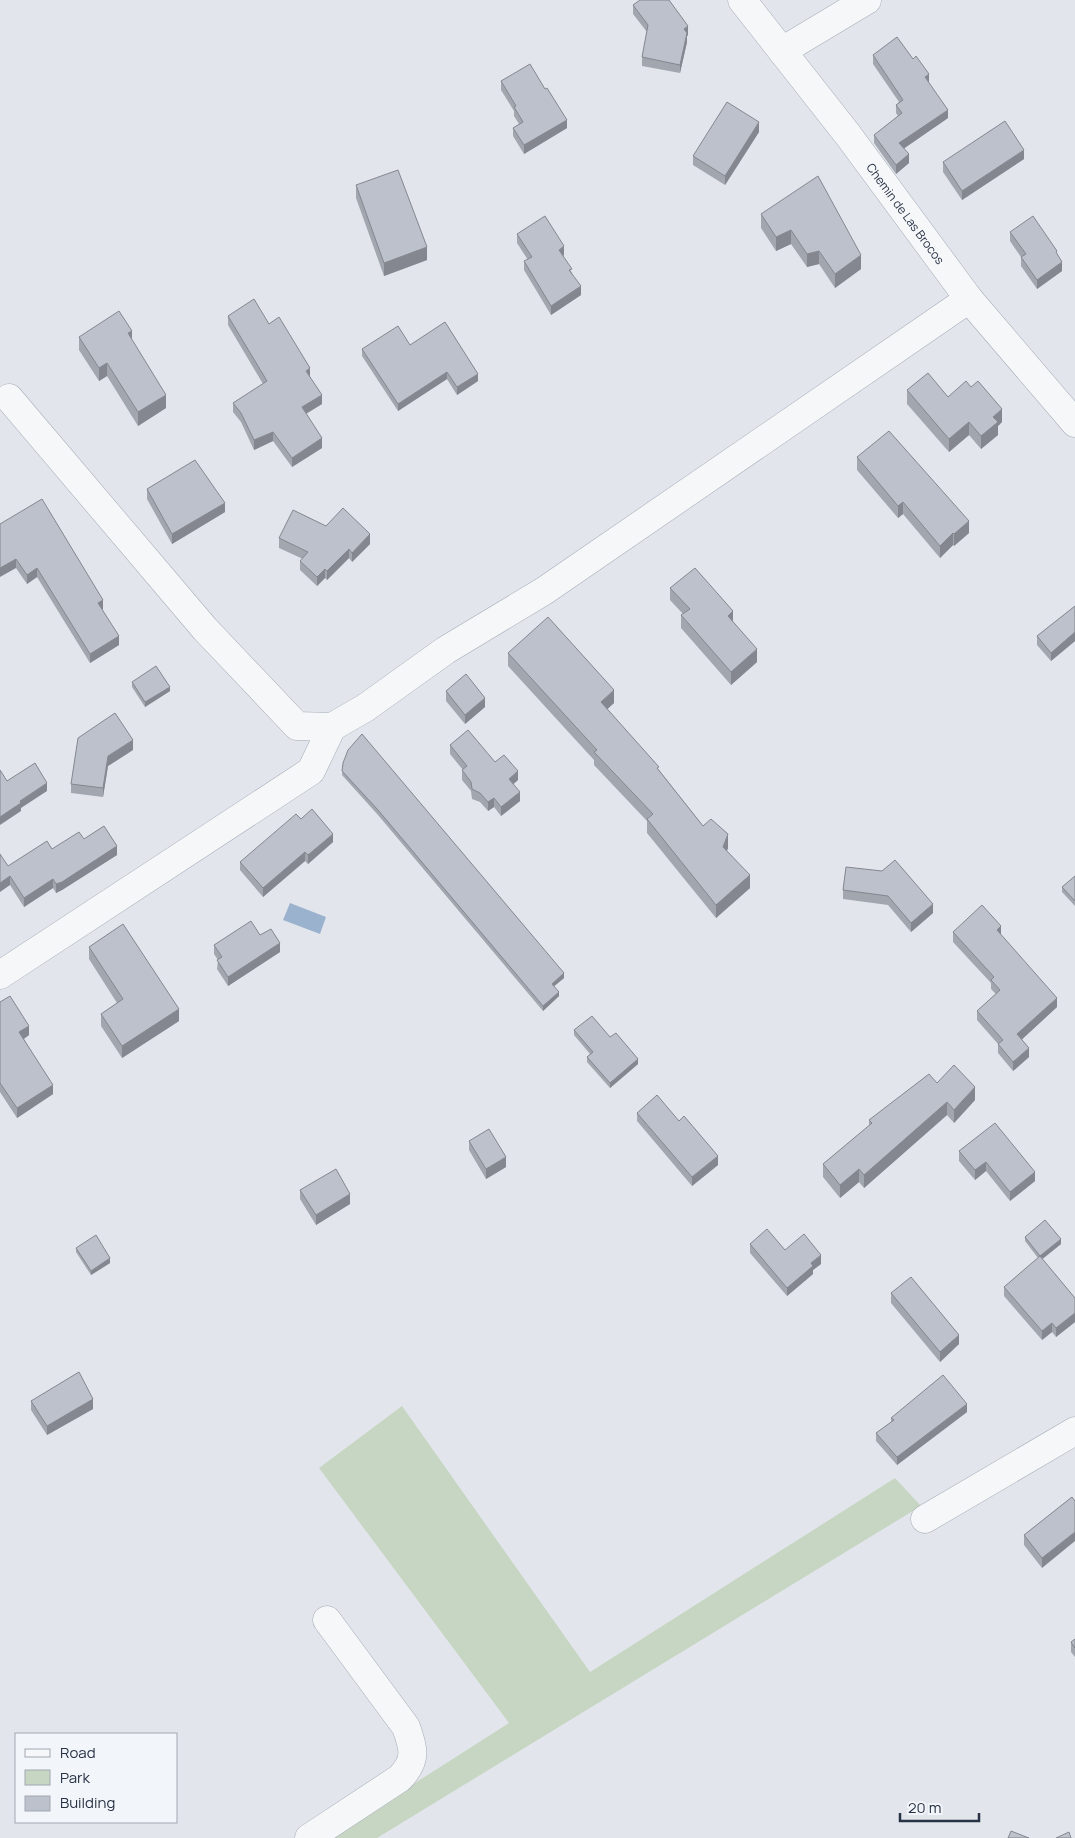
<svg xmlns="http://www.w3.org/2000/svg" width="1075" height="1838" font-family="Manrope,sans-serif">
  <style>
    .green { fill: #c7d6c3 }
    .water { fill: #9bb2ce }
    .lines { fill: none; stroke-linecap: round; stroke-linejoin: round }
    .street-casing { stroke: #a6acb7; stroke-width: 29 }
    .street { stroke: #f5f7f9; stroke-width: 28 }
    .wall { fill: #a2a6af }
    .shaded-wall { fill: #84878f }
    .building { fill: #bcc1cc; stroke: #84878f }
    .labels { text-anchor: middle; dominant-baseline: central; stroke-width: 4; stroke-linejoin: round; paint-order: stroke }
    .street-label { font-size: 12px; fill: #283245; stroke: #f2f5f9 }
  </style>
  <rect width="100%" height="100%" fill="#e2e6ec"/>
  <polygon class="green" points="402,1406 590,1672 895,1478 921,1506 377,1838 329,1838 509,1723 319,1468"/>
  <polygon class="water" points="290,903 326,917 320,934 283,920"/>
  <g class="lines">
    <defs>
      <g id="street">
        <path id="s1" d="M742,0l106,135 121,164 106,124"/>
        <polyline points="782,51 867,0"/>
        <polyline points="9,398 205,629 297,726 332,727"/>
        <polyline points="0,975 311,771 332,727 365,708 446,650 544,591 969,299"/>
        <polyline points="925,1519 1075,1431"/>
        <path d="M309,1838l91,-60c17,-18 14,-29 6,-51l-79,-107"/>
      </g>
    </defs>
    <use href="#street" class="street-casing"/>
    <use href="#street" class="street"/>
  </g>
  <g class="wall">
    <polygon points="633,5 688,35 687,36 687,42 680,73 642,66 642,57 647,32 633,14"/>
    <polygon points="873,55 929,83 948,118 904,148 909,163 896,174 874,143 874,135 898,116 896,113 896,105 899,102 873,64"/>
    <polygon points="501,81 567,128 524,154 513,136 513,128 519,124 514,116 514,111 501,90"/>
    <polygon points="759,132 725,185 693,165 693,156"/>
    <polygon points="1024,159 962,200 943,172 943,162"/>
    <polygon points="356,185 427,260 384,276 356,198"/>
    <polygon points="761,214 861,269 835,288 819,264 807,267 791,244 776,251 761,228"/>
    <polygon points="1010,232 1057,254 1062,271 1037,289 1021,266 1021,257 1010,241"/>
    <polygon points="517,234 564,255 563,256 572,273 581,295 551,315 524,270 524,261 528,260 517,243"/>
    <polygon points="228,316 269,324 310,377 322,404 306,414 322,448 292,467 273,441 254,450 241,422 233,412 233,403 263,384 228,325"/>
    <polygon points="79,337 132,340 166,408 138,426 107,376 99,381 79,350"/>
    <polygon points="410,345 478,381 457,395 447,379 398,411 362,356 362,349"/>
    <polygon points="907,390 948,397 1002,422 998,426 998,435 981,449 969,435 949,452 907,404"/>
    <polygon points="857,457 969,533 954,546 953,545 940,558 903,514 898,518 857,470"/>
    <polygon points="147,489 225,512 172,544 147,499"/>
    <polygon points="0,524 103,609 102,609 119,645 90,663 37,577 27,584 16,568"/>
    <polygon points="326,526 370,544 352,562 349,558 327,580 325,578 317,586 300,570 300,561 303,559 279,548 279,538"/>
    <polygon points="670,588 733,622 757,662 731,685 681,628 681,615 683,614 670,600"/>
    <polygon points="1075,606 1075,641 1051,661 1037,645 1037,636"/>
    <polygon points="508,653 614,703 607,709 659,770 703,826 728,848 727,851 750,888 716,918 647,833 647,821 594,765 594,760 508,666"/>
    <polygon points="132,682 170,691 145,707 132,687"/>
    <polygon points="446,691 485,707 465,724 446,701"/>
    <polygon points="450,745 495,762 518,780 513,784 520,801 501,816 494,807 488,811 480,802 472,799 471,791 462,780 462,770 463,770 450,754"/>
    <polygon points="133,750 108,766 103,797 71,793 71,784"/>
    <polygon points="343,763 564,978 554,986 559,996 543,1011 378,815 342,775"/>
    <polygon points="301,819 333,842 308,864 305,861 263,897 240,870 240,862"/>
    <polygon points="84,839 117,855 62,890 56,893 53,888 24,907 10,885 8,866 52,849"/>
    <polygon points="846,867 933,913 911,932 888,905 843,899 843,890"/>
    <polygon points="1075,876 1075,906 1062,892 1062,887"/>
    <polygon points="953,932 1001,935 1057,1007 1022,1039 1029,1057 1013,1071 998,1053 998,1044 977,1020 977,1011 996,994 991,989 991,983 953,942"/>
    <polygon points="260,935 280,952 228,986 217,969 218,960 214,954 214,945"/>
    <polygon points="89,947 179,1021 122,1058 101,1026 101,1014 117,1003 89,959"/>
    <polygon points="0,1002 29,1035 24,1039 53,1094 17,1118 0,1092"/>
    <polygon points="574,1030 610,1037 638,1064 610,1088 587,1062 587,1057 590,1054 574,1035"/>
    <polygon points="937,1083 975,1100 954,1123 947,1115 864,1188 859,1182 840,1198 823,1177 823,1164 869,1126 869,1120"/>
    <polygon points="637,1113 679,1121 718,1165 692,1186 637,1121"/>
    <polygon points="469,1141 506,1167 486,1179 469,1150"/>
    <polygon points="959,1151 1035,1181 1010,1201 986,1171 975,1180 959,1161"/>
    <polygon points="300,1190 350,1204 316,1225 300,1199"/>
    <polygon points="1025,1237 1061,1244 1042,1259 1075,1298 1075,1322 1056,1337 1052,1332 1042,1340 1004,1296 1004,1287 1038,1258 1025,1241"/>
    <polygon points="750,1244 785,1250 821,1264 813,1270 813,1274 787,1296 750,1253"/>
    <polygon points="76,1248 110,1263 91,1275 76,1252"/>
    <polygon points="891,1293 959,1344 940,1362 891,1303"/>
    <polygon points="31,1401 93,1409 47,1435 31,1410"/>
    <polygon points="967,1412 897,1465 876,1441 876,1433 891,1422 891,1418"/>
    <polygon points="1072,1497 1042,1568 1024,1545 1024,1535"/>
    <polygon points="1075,1639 1075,1657 1071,1652 1071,1642"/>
  </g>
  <g class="shaded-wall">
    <polygon points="688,26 688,35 687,36 687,42 680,73 680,65 684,29"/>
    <polygon points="929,74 929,83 925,77"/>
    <polygon points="948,110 948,118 899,152 899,143"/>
    <polygon points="567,120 567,128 524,154 524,145"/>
    <polygon points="759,122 759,132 725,185 725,176"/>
    <polygon points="1024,150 1024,159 962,200 962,191"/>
    <polygon points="909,154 909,163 896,174 896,165"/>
    <polygon points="791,230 791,244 776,251 776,237"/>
    <polygon points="564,246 564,255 559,259 559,250"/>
    <polygon points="427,247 427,260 384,276 384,263"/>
    <polygon points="819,251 819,264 807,267 807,254"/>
    <polygon points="861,255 861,269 835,288 835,274"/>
    <polygon points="1062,262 1062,271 1037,289 1037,280"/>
    <polygon points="581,286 581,295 551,315 551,306"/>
    <polygon points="132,331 132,344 128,333"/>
    <polygon points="107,363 107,376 99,381 99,368"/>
    <polygon points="310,368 310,377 306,371"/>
    <polygon points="447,372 447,379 398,411 398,404"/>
    <polygon points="478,374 478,381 457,395 457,387"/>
    <polygon points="166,395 166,408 138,426 138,412"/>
    <polygon points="322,395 322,404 302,416 302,407"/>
    <polygon points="1002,409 1002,422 998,426 998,435 981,449 981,436 993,417"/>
    <polygon points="969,422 969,435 949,452 949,439"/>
    <polygon points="273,432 273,441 254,450 254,440"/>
    <polygon points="322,438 322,448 292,467 292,458"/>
    <polygon points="903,502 903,514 898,518 898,506"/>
    <polygon points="225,503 225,512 172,544 172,534"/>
    <polygon points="969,521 969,533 954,546 954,534"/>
    <polygon points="953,533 953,545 940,558 940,546"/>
    <polygon points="370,534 370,544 352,562 352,553"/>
    <polygon points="349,549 349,558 327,580 327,571"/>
    <polygon points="16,559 16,568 0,577 0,568"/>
    <polygon points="37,568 37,577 27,584 27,575"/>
    <polygon points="325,569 325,578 317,586 317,577"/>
    <polygon points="103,600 103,609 98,612 98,603"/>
    <polygon points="733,611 733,624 728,616"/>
    <polygon points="1075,632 1075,641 1051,661 1051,653"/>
    <polygon points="119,636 119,645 90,663 90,654"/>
    <polygon points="757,649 757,662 731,685 731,672"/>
    <polygon points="170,687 170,691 145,707 145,702"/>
    <polygon points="614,690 614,703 601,715 601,702"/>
    <polygon points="485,698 485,707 465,724 465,715"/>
    <polygon points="133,740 133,750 108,766 103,797 103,788 108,756"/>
    <polygon points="518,771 518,780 509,788 509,779"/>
    <polygon points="47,783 47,791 21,808 21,811 0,825 0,817 20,801"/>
    <polygon points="520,792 520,801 501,816 501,807"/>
    <polygon points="494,798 494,807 488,811 488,802"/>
    <polygon points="333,834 333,842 308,864 308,855"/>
    <polygon points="728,834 728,848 723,860 723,847"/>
    <polygon points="117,846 117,855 62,890 56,893 56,884"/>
    <polygon points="305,852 305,861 263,897 263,888"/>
    <polygon points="750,875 750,888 716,918 716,905"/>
    <polygon points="10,876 10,885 0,892 0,883"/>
    <polygon points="53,879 53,888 24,907 24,898"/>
    <polygon points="933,904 933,913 911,932 911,923"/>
    <polygon points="1001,926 1001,936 997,930"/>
    <polygon points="280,943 280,952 228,986 228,977"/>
    <polygon points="564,973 564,978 552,988 552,984"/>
    <polygon points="559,992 559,996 543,1011 543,1006"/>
    <polygon points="1057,998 1057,1007 1017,1044 1017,1034"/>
    <polygon points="179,1009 179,1021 122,1058 122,1046"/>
    <polygon points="29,1026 29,1035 19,1042 19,1032"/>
    <polygon points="1029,1048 1029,1057 1013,1071 1013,1062"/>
    <polygon points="638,1059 638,1064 610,1088 610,1083"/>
    <polygon points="53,1085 53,1094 17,1118 17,1108"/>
    <polygon points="975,1087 975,1100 954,1123 954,1110"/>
    <polygon points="947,1102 947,1115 864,1188 864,1175"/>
    <polygon points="718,1156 718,1165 692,1186 692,1177"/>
    <polygon points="506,1157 506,1167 486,1179 486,1169"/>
    <polygon points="986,1162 986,1171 975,1180 975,1170"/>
    <polygon points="859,1169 859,1182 840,1198 840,1185"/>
    <polygon points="1035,1172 1035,1181 1010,1201 1010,1192"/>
    <polygon points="350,1194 350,1204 316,1225 316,1215"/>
    <polygon points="1061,1239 1061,1244 1040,1261 1040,1256"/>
    <polygon points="821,1255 821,1264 813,1270 813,1274 787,1296 787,1288 811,1263"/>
    <polygon points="110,1258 110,1263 91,1275 91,1271"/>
    <polygon points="1075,1313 1075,1322 1056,1337 1056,1328"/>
    <polygon points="1052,1323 1052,1332 1042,1340 1042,1331"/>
    <polygon points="959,1335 959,1344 940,1362 940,1352"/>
    <polygon points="93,1399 93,1409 47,1435 47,1426"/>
    <polygon points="967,1404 967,1412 897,1465 897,1457"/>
    <polygon points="1075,1532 1075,1541 1042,1568 1042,1558"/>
  </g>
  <g class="building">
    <polygon points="640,0 669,0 688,26 684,29 687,33 680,65 642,57 648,25 633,5"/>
    <polygon points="897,37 913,59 916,56 929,74 925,77 948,110 899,143 909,154 896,165 874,135 902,113 896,105 903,100 873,55"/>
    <polygon points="530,64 545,89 547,88 567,120 524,145 513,128 523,122 514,107 516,106 501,81"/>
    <polygon points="727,102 759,122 725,176 693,156"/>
    <polygon points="1005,121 1024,150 962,191 943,162"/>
    <polygon points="398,170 427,247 384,263 356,185"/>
    <polygon points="818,176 861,255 835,274 819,251 807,254 791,230 776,237 761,214"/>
    <polygon points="545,216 564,246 559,250 572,269 569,270 581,286 551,306 524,261 532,257 517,234"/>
    <polygon points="1033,216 1057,251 1056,252 1062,262 1037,280 1021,257 1026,254 1010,232"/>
    <polygon points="254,299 269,324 279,317 310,368 306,371 322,395 302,407 322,438 292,458 273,432 254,440 241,413 233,403 267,381 228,316"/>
    <polygon points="119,311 132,331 128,333 166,395 138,412 107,363 99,368 79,337"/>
    <polygon points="445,322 478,374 457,387 447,372 398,404 362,349 398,326 410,345"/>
    <polygon points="928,373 948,397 966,381 971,387 978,381 1002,409 993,417 998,422 981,436 969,422 949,439 907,390"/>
    <polygon points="889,431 969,521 954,534 953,533 940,546 903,502 898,506 857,457"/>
    <polygon points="195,460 225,503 172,534 147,489"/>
    <polygon points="42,499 103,600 98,603 119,636 90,654 37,568 27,575 16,559 0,568 0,524"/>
    <polygon points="343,508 370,534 352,553 349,549 327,571 325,569 317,577 300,561 308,552 279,538 293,510 326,526"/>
    <polygon points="695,568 733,611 728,616 757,649 731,672 681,615 690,609 670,588"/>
    <polygon points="1075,606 1075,632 1051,653 1037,636"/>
    <polygon points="548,617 614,690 601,702 659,767 657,768 703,826 711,819 728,834 723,847 750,875 716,905 647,819 653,814 594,752 597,750 508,653"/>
    <polygon points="156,666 170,687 145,702 132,682"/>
    <polygon points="466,674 485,698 465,715 446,691"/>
    <polygon points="115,713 133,740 108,756 103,788 71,784 78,738"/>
    <polygon points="468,730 495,762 504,755 518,771 509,779 520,792 501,807 494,798 488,802 480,793 472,789 471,782 462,770 467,766 450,745"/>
    <polygon points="362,734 564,973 552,984 559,992 543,1006 378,810 342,771 343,763 348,750"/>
    <polygon points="35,763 47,783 20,801 21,803 0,817 0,770 7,781"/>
    <polygon points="312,809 333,834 308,855 305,852 263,888 240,862 296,814 301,819"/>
    <polygon points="104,826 117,846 62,882 56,884 53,879 24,898 10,876 0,883 0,854 8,866 47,841 52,849 79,832 84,839"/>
    <polygon points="895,860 933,904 911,923 888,896 843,890 846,867 882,871"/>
    <polygon points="1075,876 1075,901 1062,887"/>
    <polygon points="982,905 1001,926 997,930 1057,998 1017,1034 1029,1048 1013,1062 998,1044 1003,1040 977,1011 1000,990 991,980 994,977 953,932"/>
    <polygon points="251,921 260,935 271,929 280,943 228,977 217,960 222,957 214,945"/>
    <polygon points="123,924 179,1009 122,1046 101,1014 123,999 89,947"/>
    <polygon points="10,996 29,1026 19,1032 53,1085 17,1108 0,1083 0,1002"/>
    <polygon points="592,1016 610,1037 616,1033 638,1059 610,1083 587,1057 593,1052 574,1030"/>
    <polygon points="954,1065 975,1087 954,1110 947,1102 864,1175 859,1169 840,1185 823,1164 872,1123 869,1120 929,1074 937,1083"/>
    <polygon points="657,1095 679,1121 684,1116 718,1156 692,1177 637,1113"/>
    <polygon points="995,1123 1035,1172 1010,1192 986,1162 975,1170 959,1151"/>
    <polygon points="489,1129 506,1157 486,1169 469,1141"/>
    <polygon points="336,1169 350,1194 316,1215 300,1190"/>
    <polygon points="1045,1220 1061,1239 1040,1256 1025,1237"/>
    <polygon points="767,1229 785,1250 804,1234 821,1255 811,1263 813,1266 787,1288 750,1244"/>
    <polygon points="96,1235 110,1258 91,1271 76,1248"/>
    <polygon points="1040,1256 1075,1298 1075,1313 1056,1328 1052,1323 1042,1331 1004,1287"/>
    <polygon points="911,1277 959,1335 940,1352 891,1293"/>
    <polygon points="79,1372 93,1399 47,1426 31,1401"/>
    <polygon points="943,1375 967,1404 897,1457 876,1433 894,1420 891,1418"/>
    <polygon points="1072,1497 1075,1501 1075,1532 1042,1558 1024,1535"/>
    <polygon points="1075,1639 1075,1648 1071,1642"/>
    <polygon points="1011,1831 1029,1838 1008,1838"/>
    <polygon points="1069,1832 1071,1838 1056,1838"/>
  </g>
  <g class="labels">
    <g class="street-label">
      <text stroke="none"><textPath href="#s1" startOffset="269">Chemin de Las Brocos</textPath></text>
    </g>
  </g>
  <rect x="15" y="1733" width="162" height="90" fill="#f2f5f9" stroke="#a1a7b1"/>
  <rect x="25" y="1749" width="25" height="8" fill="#f5f7f9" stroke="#a1a7b1"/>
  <text x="60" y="1758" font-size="15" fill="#283245">Road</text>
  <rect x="25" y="1770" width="25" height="15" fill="#c7d6c3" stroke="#a1a7b1"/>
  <text x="60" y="1783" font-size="15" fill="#283245">Park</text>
  <rect x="25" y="1796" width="25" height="15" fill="#bcc1cc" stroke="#a1a7b1"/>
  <text x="60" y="1808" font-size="15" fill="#283245">Building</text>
  <path d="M900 1813v8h79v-8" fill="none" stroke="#283245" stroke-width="2.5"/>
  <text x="908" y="1813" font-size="15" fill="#283245" stroke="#f2f5f9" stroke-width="4" paint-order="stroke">20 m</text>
</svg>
